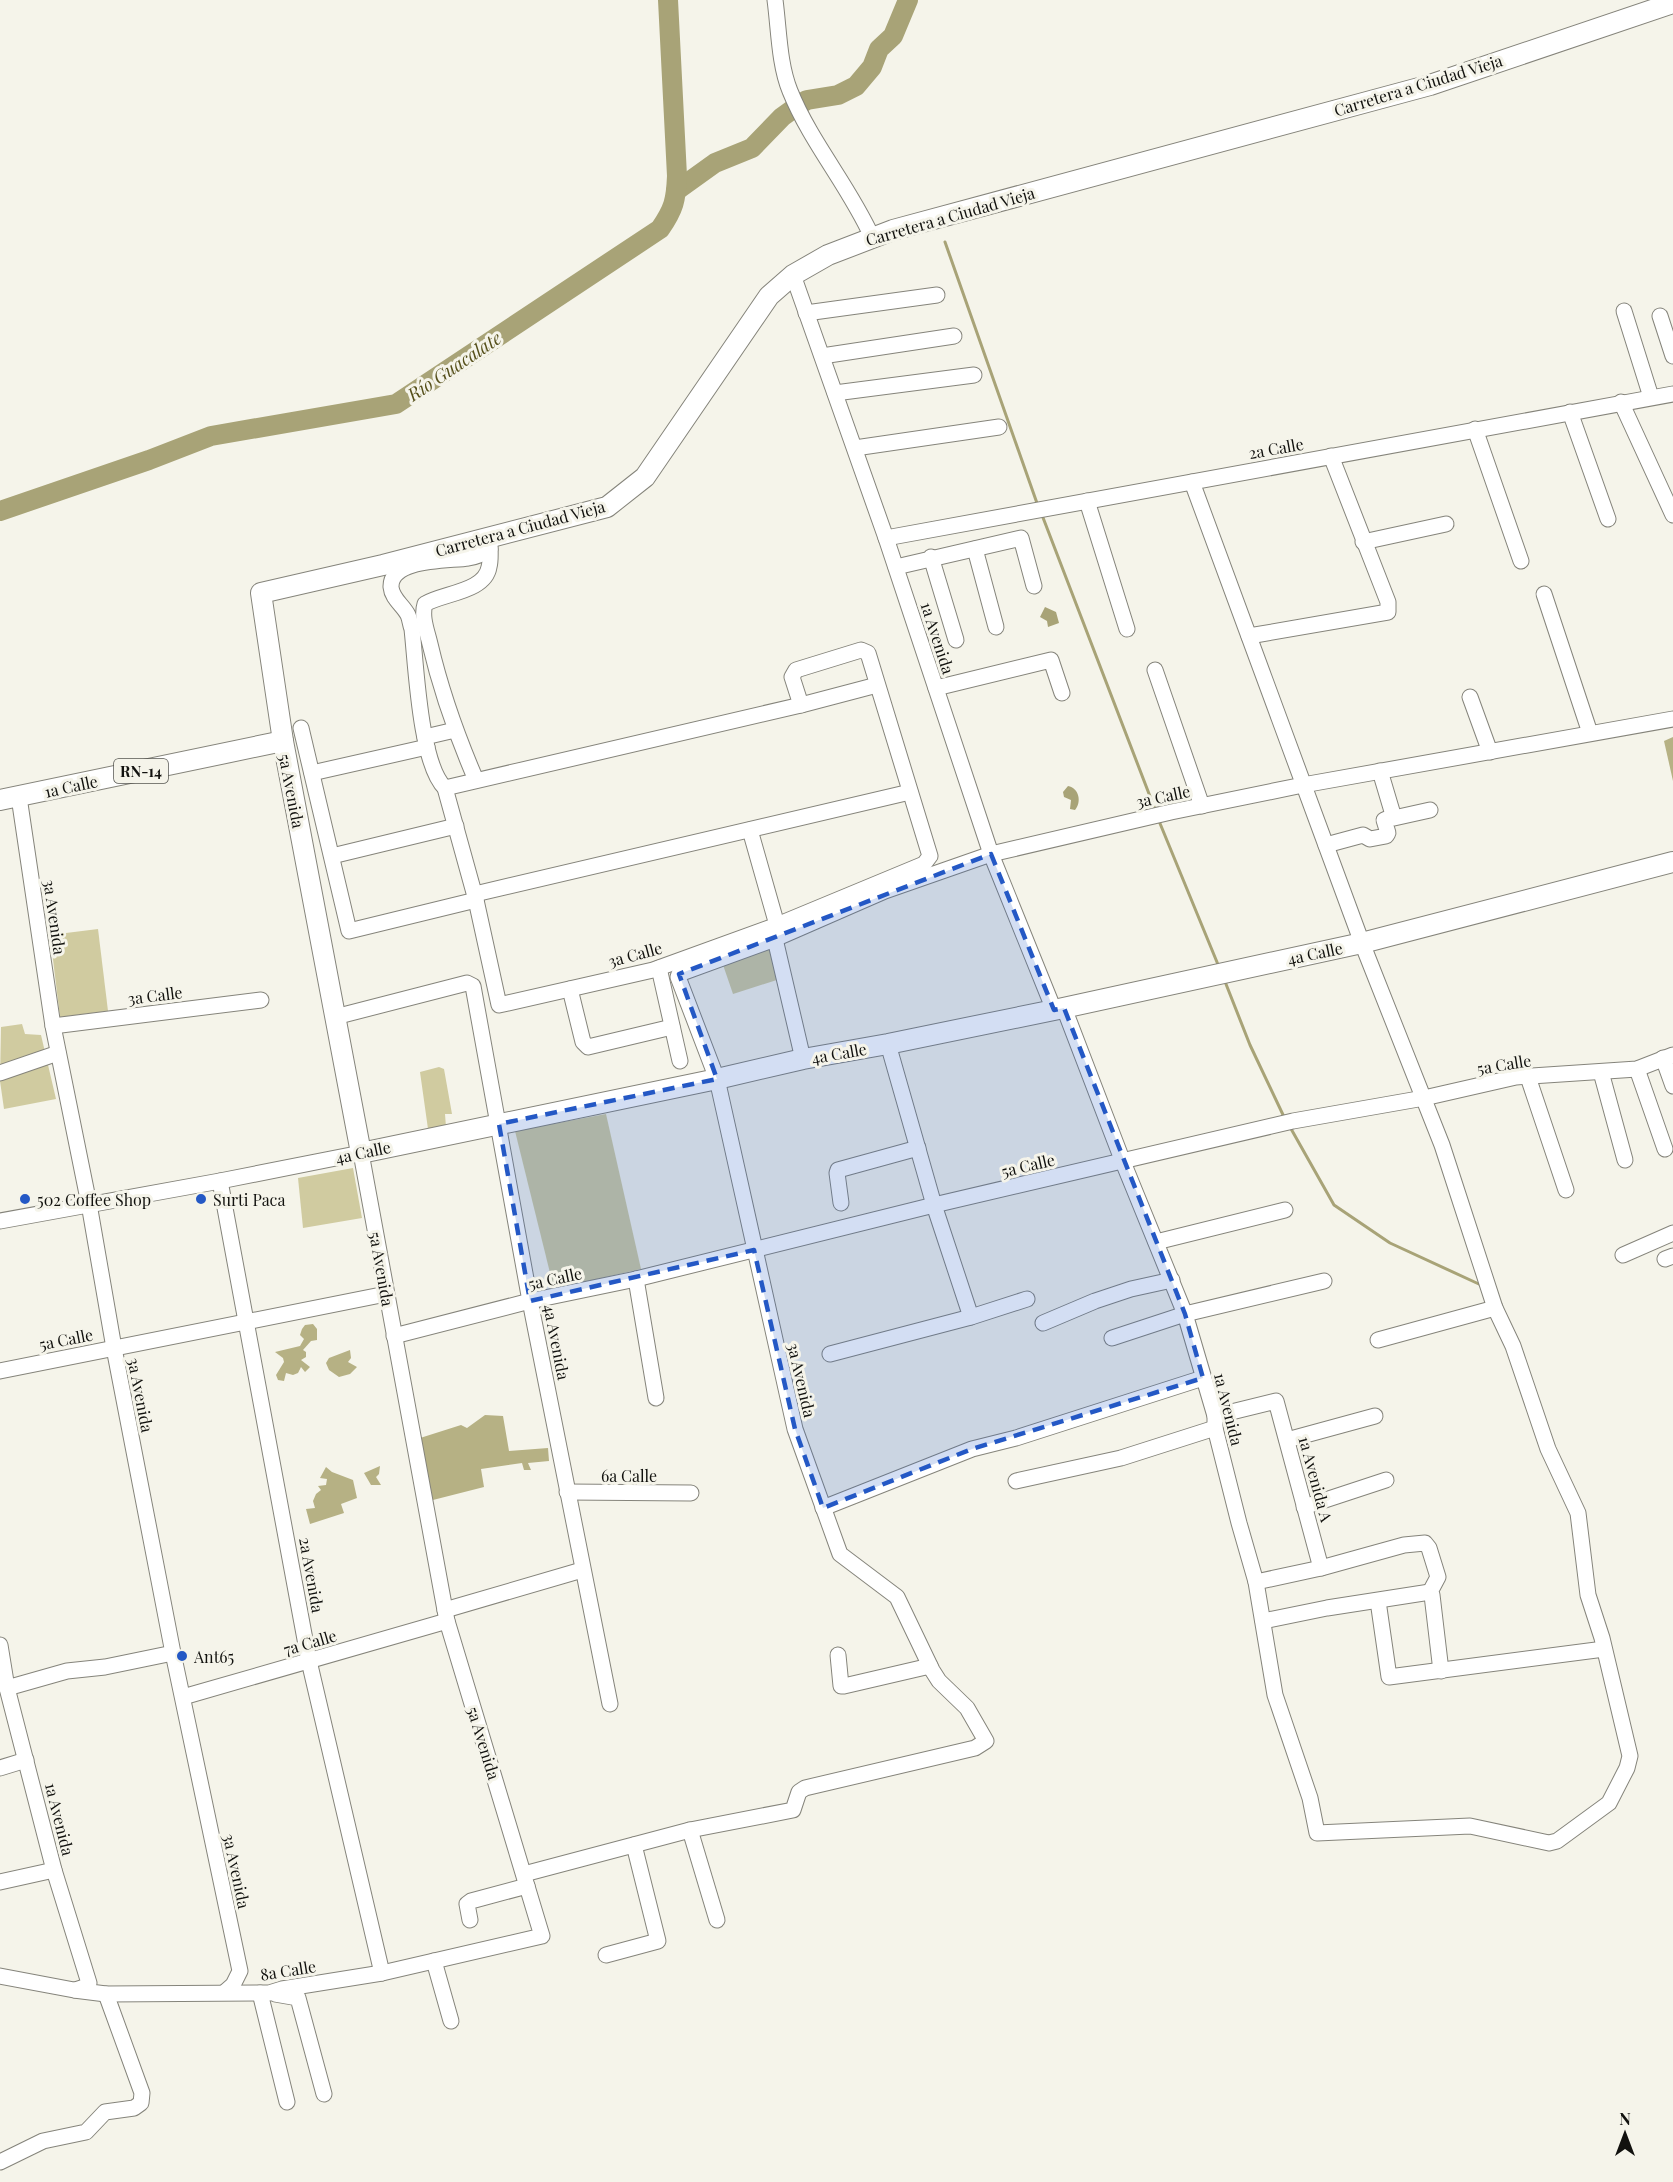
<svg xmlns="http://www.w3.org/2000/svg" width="1673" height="2182" font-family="'Playfair Display',serif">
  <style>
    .green { fill: #d0cba0 }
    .forest { fill: #b6b184 }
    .water { fill: #a8a377 }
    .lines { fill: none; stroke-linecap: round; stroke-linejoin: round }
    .stream { stroke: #a8a377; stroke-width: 3 }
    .river { stroke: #a8a377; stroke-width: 20 }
    .minor-casing { stroke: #85847b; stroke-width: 17 }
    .major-casing { stroke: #85847b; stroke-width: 22 }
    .minor { stroke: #fff; stroke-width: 15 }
    .major { stroke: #fff; stroke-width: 20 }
    .marked { fill: #2458c5; fill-opacity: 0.2; stroke: #2458c5; stroke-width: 4.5; stroke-dasharray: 12 8; stroke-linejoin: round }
    .poi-dot { fill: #2458c5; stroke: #f5f4ea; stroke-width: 2 }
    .labels { text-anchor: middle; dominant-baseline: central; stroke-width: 6; stroke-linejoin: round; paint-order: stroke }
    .shield { fill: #f5f4ea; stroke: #555550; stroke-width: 1.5 }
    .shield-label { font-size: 15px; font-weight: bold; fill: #11110e }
    .street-label { font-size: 16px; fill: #11110e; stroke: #f5f4ea }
    .poi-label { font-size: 16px; fill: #11110e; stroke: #f5f4ea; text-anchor: start }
    .water-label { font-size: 18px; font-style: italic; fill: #554f1a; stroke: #f5f4ea }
  </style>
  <rect width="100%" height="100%" fill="#f5f4ea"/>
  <g class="green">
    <polygon points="98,929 108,1011 60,1017 50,935"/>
    <polygon points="772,945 783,978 733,994 722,962"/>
    <polygon points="22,1024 25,1034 41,1035 56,1099 4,1109 0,1081 1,1027"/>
    <polygon points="439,1067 444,1069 452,1114 445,1114 446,1127 428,1129 420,1072"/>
    <polygon points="606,1114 641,1269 554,1289 515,1131"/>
    <polygon points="353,1168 362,1218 303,1228 298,1178"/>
  </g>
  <g class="forest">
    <polygon points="1673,737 1673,781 1664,741"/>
    <polygon points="313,1324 317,1329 317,1340 311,1341 303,1350 306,1352 306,1357 301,1360 310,1367 305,1372 301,1367 298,1373 293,1375 286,1373 284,1381 278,1380 276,1375 284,1362 283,1358 275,1352 300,1346 304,1339 300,1335 302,1329 305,1325"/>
    <polygon points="350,1350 351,1358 348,1362 357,1367 350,1374 339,1377 329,1370 326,1363 329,1358"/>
    <polygon points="485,1415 503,1416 509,1451 548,1448 549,1461 528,1463 531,1470 524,1470 522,1463 481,1469 484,1487 429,1501 417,1439 461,1425 467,1428"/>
    <polygon points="380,1466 379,1474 376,1477 381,1485 371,1485 364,1473"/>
    <polygon points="326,1467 332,1472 353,1480 357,1498 341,1504 344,1513 310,1524 306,1509 315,1508 313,1501 316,1494 321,1490 318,1486 326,1485 327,1479 320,1478"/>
  </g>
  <g class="water">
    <polygon points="1045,607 1056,612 1059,623 1048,627 1047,621 1040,617"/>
    <path d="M1068,786c11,2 14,16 7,24l-5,-1 1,-9 -7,-3 -1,-5z"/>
  </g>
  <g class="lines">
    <g class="stream">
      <polyline points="945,242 1038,506"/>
      <polyline points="1042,515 1156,812"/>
      <polyline points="1159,821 1219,967"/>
      <polyline points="1224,979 1250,1045 1285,1119"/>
      <polyline points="1290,1127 1334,1205 1390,1243 1481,1285"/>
    </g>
    <g class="river">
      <polyline points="676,191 715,163 752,148 782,117 800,104 807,100 838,95 856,86 872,67 879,49 893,36 908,0"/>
      <path d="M0,511l149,-51 62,-24 185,-32 264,-175c14,-20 16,-29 17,-53l-9,-176"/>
    </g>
    <defs>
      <g id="minor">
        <path d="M775,0c4,30 4,64 15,91 21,52 59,95 82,146"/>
        <polyline points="793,275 886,538 991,854 1054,1010"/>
        <polyline points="1624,311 1651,397"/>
        <polyline points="806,313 937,295"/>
        <polyline points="1660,316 1673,356"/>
        <polyline points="822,356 954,336"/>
        <polyline points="835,393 974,375"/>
        <polyline points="1621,402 1673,515"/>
        <polyline points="1570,412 1608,519"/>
        <polyline points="1475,429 1521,561"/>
        <polyline points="855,448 999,427"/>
        <polyline points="1087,501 1127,629"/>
        <polyline points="886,538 1673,394"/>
        <polyline points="1363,542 1446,524"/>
        <path d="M490,549c-7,5 -13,8 -22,9 -18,3 -78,0 -77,29 1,12 12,18 17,28 2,4 2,9 4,14 4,36 8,135 33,159l31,112 23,105 154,-35 124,-45 147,-61 6,-8 -62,-203 -7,-3 -65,20 -4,7 9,28"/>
        <polyline points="975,549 996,627"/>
        <polyline points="931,557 956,640"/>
        <polyline points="896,567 1021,538 1034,586"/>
        <polyline points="1544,594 1590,733"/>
        <polyline points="1249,636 1388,612 1388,602 1331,456"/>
        <polyline points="1155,670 1202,806"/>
        <polyline points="936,688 1051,660 1062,693"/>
        <polyline points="1470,697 1490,752"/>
        <polyline points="301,728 349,931 476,900"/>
        <polyline points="425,737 455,730"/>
        <polyline points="1380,771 1394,818 1430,810"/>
        <polyline points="312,773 427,747"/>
        <path d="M476,780c-19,-44 -35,-89 -46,-136 -3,-13 -9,-27 -5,-40 18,-11 60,-12 64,-37 2,-7 1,-16 1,-24"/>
        <polyline points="445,788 801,705 877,685"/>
        <polyline points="19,797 53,1026 89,1204 114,1348 173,1653 240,1971 233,1985 225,1992"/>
        <polyline points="750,830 777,925"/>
        <polyline points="1326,845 1363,835 1370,839 1386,836 1388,833 1384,820 1393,816"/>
        <polyline points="332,856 456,826"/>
        <polyline points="475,894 910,792"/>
        <polyline points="775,939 803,1059"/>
        <polyline points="659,968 680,1061"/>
        <polyline points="570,989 583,1042 588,1047 672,1027"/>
        <polyline points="1064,1008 1123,1162 1185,1314 1215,1416 1215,1428 1239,1523 1256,1582 1275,1695 1310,1798 1317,1833 1470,1826 1549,1843 1557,1841 1609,1803 1627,1768 1630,1756 1602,1638 1588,1595 1578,1513 1548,1449 1513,1346 1495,1308 1442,1145 1362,943 1192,482"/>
        <polyline points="335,1017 467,983 473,986 530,1301 610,1704"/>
        <polyline points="53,1026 261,1000"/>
        <polyline points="888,1044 934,1205 971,1317"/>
        <polyline points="1663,1058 1673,1086"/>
        <polyline points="1637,1069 1665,1149"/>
        <polyline points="1601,1072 1625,1160"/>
        <polyline points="0,1073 58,1053"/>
        <polyline points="1528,1077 1566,1190"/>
        <polyline points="220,1181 309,1661 382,1973"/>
        <polyline points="841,1203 837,1173 838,1170 918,1148"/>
        <polyline points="0,1221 220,1181 361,1153 447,1621 542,1936 382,1973 282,1989 269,1993 106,1994 74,1990 0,1976"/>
        <polyline points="1156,1242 1285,1210"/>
        <polyline points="1623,1255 1673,1233"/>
        <polyline points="1665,1259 1673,1256"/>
        <polyline points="636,1279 656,1398"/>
        <polyline points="1043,1323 1095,1301 1131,1289 1172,1280"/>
        <polyline points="394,1336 530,1301 636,1279 934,1205 1293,1121 1424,1098 1516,1077 1637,1069 1673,1055"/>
        <polyline points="1112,1338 1185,1314 1324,1281"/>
        <polyline points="1378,1340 1495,1308"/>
        <polyline points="830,1354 971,1317 1027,1299"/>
        <polyline points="0,1371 386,1294"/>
        <polyline points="1215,1416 1276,1401 1321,1568"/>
        <polyline points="1287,1440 1375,1416"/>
        <polyline points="1016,1481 1121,1458 1215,1428"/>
        <polyline points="567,1492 691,1493"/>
        <polyline points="1304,1507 1386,1480"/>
        <polyline points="823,1508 972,1449 1016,1438 1203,1378"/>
        <polyline points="1256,1582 1321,1568 1404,1545 1425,1543 1429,1548 1438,1577 1430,1592 1432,1595 1441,1671"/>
        <polyline points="1378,1601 1389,1677 1604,1649"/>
        <polyline points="445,1610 582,1570"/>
        <polyline points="1263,1621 1327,1608 1430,1592"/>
        <polyline points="0,1645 7,1688 54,1870 89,1983 87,1986 75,1990"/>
        <polyline points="838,1655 841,1686 844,1686 930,1666"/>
        <polyline points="7,1688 67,1671 105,1667 173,1653"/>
        <polyline points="183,1697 447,1621"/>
        <polyline points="0,1768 26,1760"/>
        <polyline points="690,1830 717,1920"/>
        <polyline points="524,1874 690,1830 793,1810 799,1792 805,1788 975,1748 986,1741 967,1708 939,1681 932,1670 897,1597 840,1554 795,1429 717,1079 678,977 679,974 775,939 885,891 991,854 1171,812 1303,785 1673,719"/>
        <polyline points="0,1882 54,1870"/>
        <polyline points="470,1920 467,1904 471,1901 527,1886"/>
        <polyline points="606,1955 658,1941 634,1845"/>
        <polyline points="434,1961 451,2021"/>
        <polyline points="260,1993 287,2102"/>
        <polyline points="275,1994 298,1998 324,2094"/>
        <polyline points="0,2162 43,2141 86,2132 105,2112 134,2108 141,2103 142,2093 106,1994"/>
      </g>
      <g id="major">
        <polyline points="1673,3 1430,85 893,230 828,255 793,275 769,296 645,477 607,507 383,565 261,593 283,741 361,1153 717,1079 803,1059 888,1044 1054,1010 1362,943 1673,862"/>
        <polyline points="0,800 283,741"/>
      </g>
    </defs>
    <use href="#minor" class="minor-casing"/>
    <use href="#major" class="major-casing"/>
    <use href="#minor" class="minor"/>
    <use href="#major" class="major"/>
  </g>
  <path class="marked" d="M991,854l63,156 10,-2 121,306 18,64 -231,71 -149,59 -28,-79 -41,-179 -224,51 -31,-177 218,-45 -38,-105z"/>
  <g class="poi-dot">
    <circle cx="25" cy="1199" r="6"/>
    <circle cx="201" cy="1199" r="6"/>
    <circle cx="182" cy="1656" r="6"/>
  </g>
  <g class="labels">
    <rect class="shield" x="114" y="759" width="54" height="24" rx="4.5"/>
    <g class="shield-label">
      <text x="141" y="771">RN-14</text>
    </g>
    <g class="street-label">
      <text transform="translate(1418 85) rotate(-17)">Carretera a Ciudad Vieja</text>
      <text transform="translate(950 216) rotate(-16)">Carretera a Ciudad Vieja</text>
      <text transform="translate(1276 448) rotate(-10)">2a Calle</text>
      <text transform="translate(520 528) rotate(-15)">Carretera a Ciudad Vieja</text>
      <text transform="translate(938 638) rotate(72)">1a Avenida</text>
      <text transform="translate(71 786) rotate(-12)">1a Calle</text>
      <text transform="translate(292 791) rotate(79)">5a Avenida</text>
      <text transform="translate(1163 796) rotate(-12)">3a Calle</text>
      <text transform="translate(55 917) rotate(82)">3a Avenida</text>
      <text transform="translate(1315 953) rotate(-12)">4a Calle</text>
      <text transform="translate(635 954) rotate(-15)">3a Calle</text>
      <text transform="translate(155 995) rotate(-7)">3a Calle</text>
      <text transform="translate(839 1053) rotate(-10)">4a Calle</text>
      <text transform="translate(1504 1064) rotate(-9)">5a Calle</text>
      <text transform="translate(363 1152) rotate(-12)">4a Calle</text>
      <text transform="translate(1028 1165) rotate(-13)">5a Calle</text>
      <text transform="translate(382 1269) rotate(80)">5a Avenida</text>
      <text transform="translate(555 1278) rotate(-12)">5a Calle</text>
      <text transform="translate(66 1339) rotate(-11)">5a Calle</text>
      <text transform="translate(557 1342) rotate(79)">4a Avenida</text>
      <text transform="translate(802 1380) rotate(77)">3a Avenida</text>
      <text transform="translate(141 1395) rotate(79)">3a Avenida</text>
      <text transform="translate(1229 1409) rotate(76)">1a Avenida</text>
      <text x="629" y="1475">6a Calle</text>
      <text transform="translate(1316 1479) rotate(75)">1a Avenida A</text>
      <text transform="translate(312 1575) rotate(80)">2a Avenida</text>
      <text transform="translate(310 1642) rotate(-16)">7a Calle</text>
      <text transform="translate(484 1743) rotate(73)">5a Avenida</text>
      <text transform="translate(60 1819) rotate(76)">1a Avenida</text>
      <text transform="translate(237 1871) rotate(78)">3a Avenida</text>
      <text transform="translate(288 1970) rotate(-9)">8a Calle</text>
    </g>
    <g class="poi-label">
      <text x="37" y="1199">502 Coffee Shop</text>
      <text x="213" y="1199">Surti Paca</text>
      <text x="194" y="1656">Ant65</text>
    </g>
    <g class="water-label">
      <text transform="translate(454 366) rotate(-34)">Río Guacalate</text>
    </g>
  </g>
  <g transform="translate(1625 2134)" stroke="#f5f4ea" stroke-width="4.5" paint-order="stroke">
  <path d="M0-4.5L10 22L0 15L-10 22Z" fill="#11110e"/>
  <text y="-9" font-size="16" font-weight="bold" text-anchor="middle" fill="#11110e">N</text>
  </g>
</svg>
